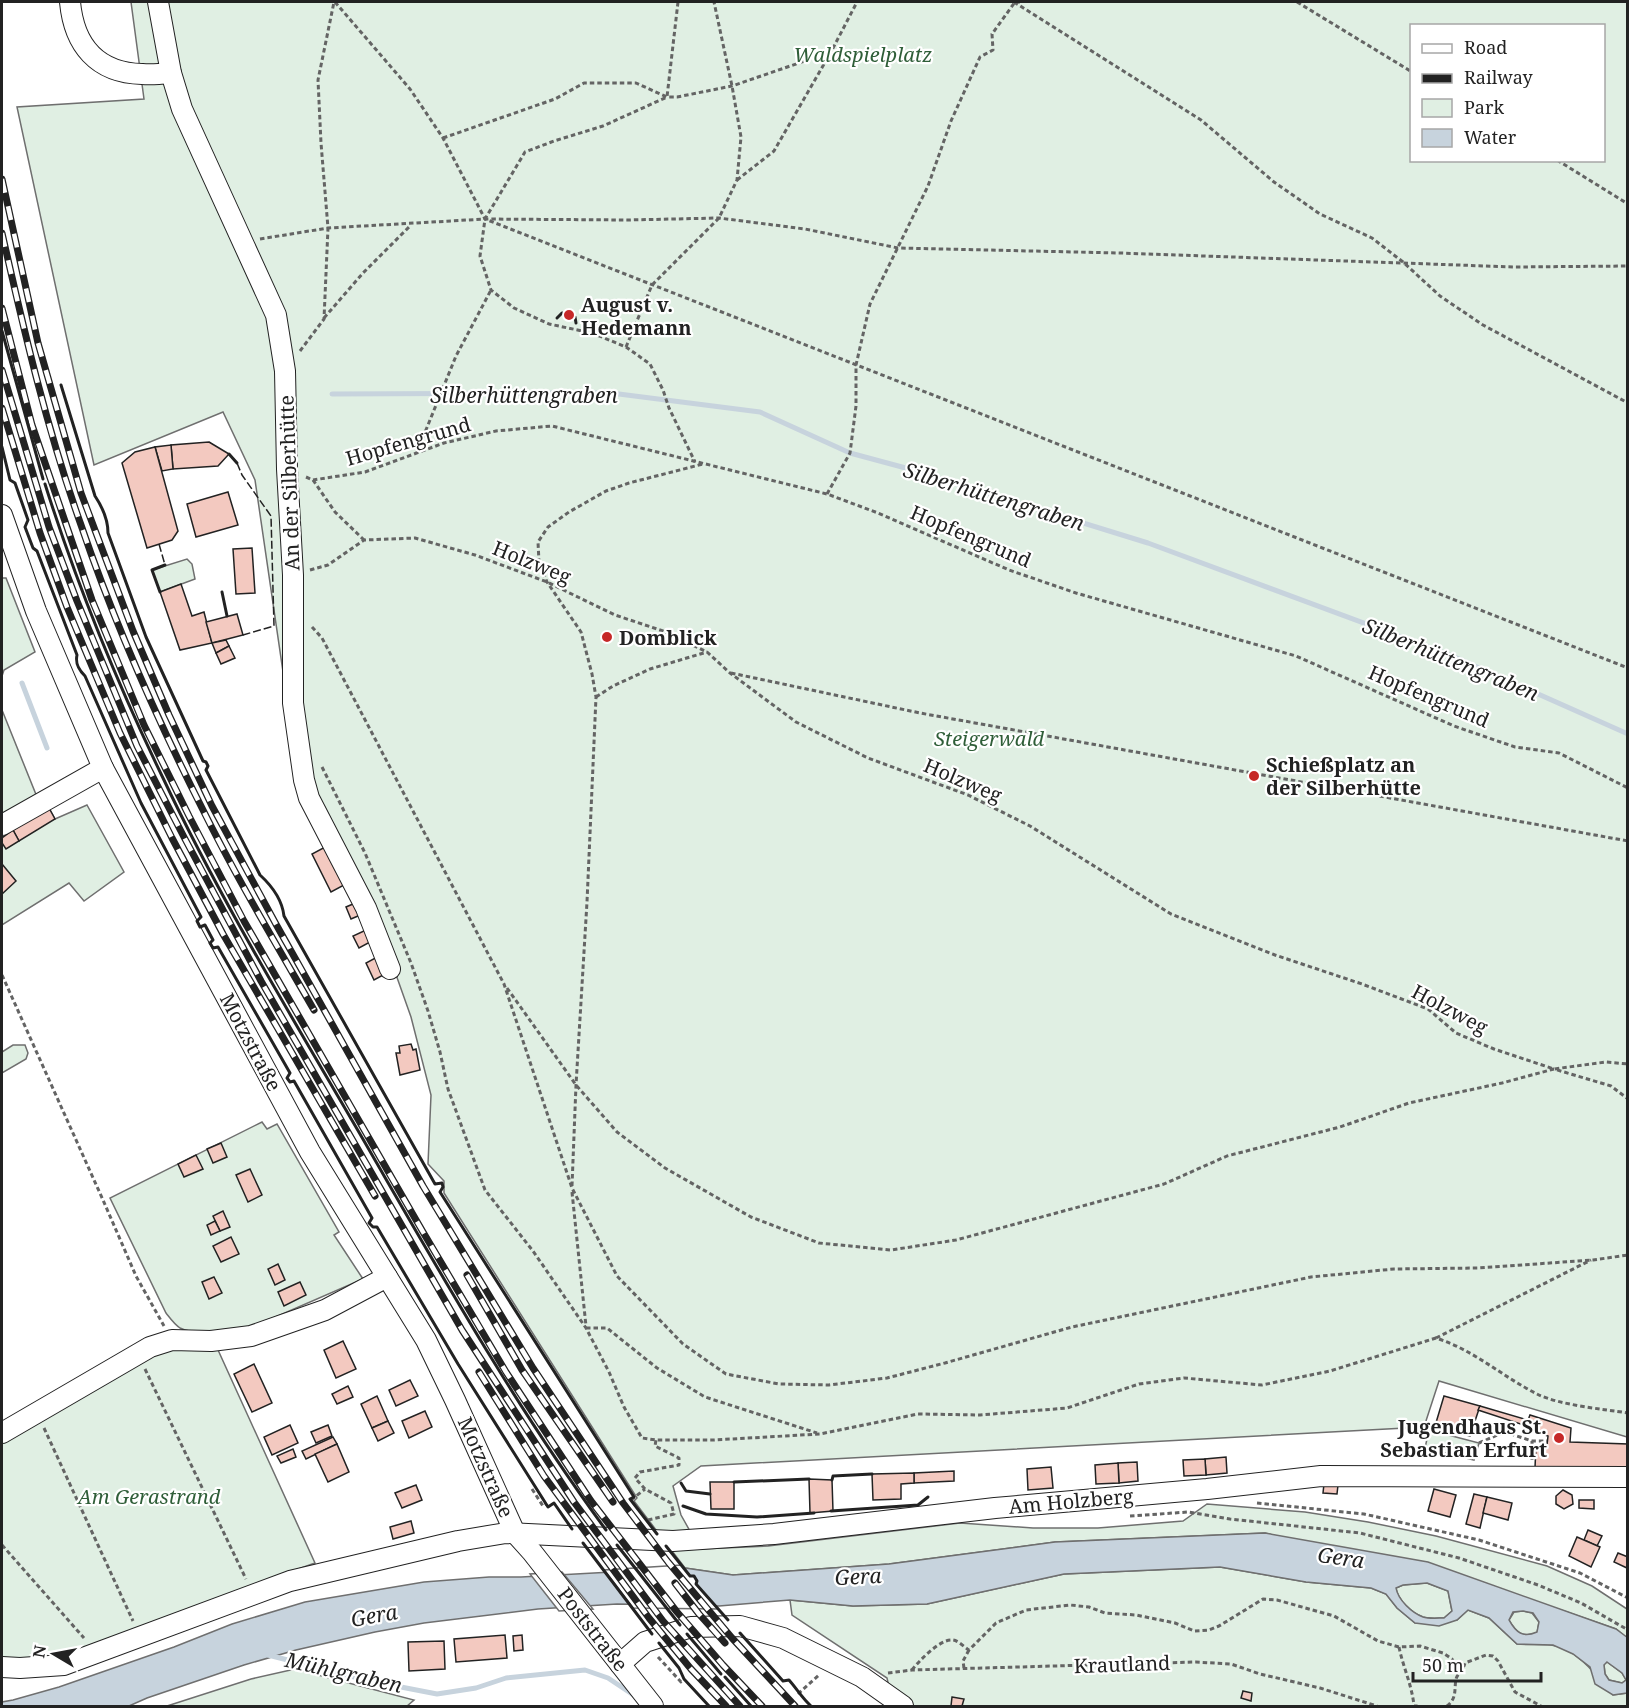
<svg xmlns="http://www.w3.org/2000/svg" width="1629" height="1708" font-family="'Noto Serif',serif">
  <style>
    .green { fill: #e0efe3; stroke: #6f6f6f; stroke-width: 1.5; fill-rule: evenodd }
    .water { fill: #c7d3dd; stroke: #6f6f6f; stroke-width: 1.5; fill-rule: evenodd }
    .pier { fill: #fff; stroke: #6f6f6f; stroke-width: 1.5 }
    .lines { fill: none; stroke-linecap: round; stroke-linejoin: round }
    .stream { stroke: #c7d3dd; stroke-width: 5 }
    .building { fill: #f3c9c0; stroke: #222; stroke-width: 1.5 }
    .minor-casing { stroke: #222; stroke-width: 22 }
    .path { stroke: #646464; stroke-width: 3; stroke-dasharray: 4.5 3; stroke-linecap: butt }
    .minor { stroke: #fff; stroke-width: 20 }
    .rail-casing { stroke: #222; stroke-width: 7 }
    .rail { stroke: #fff; stroke-width: 4.5; stroke-dasharray: 14; stroke-linecap: butt }
    .fence { stroke: #222; stroke-width: 1.5; stroke-dasharray: 8 3; stroke-linecap: butt }
    .wall { stroke: #222; stroke-width: 3 }
    .poi-dot { fill: #c62828; stroke: #fff; stroke-width: 2 }
    .labels { text-anchor: middle; dominant-baseline: central; stroke-width: 4.5; stroke-linejoin: round; paint-order: stroke }
    .park-label { font-size: 20px; font-style: italic; fill: #2f5e38; stroke: #fff }
    .poi-label { font-size: 20px; font-weight: bold; fill: #222; stroke: #fff; text-anchor: start }
    .street-label { font-size: 20px; fill: #222; stroke: #fff }
    .water-label { font-size: 21px; font-style: italic; fill: #222; stroke: #fff }
  </style>
  <rect width="100%" height="100%" fill="#fff"/>
  <g class="green">
    <path d="M131,2h1496v1435l-188,-56 -15,46 -723,39 -28,20 8,29 19,34 68,-3 192,-23 73,5h65l85,-7 24,-17 98,8 63,10 68,14 111,30 45,20 35,23v29l-11,-9 -55,-19 -296,-77 -210,9 -166,22 -156,11 -48,-7 -51,-67 3,-3 -193,-305v-12l-16,-17 3,-69 -20,-78 -17,-48 -99,-215 -40,-274 -32,-68 -129,53 -77,-358 127,-8zM1412,26h192v134h-192z"/>
    <polygon points="187,559 192,564 195,579 160,592 152,570"/>
    <polygon points="2,578 6,578 35,652 4,670 2,676"/>
    <polygon points="2,710 37,797 2,816"/>
    <polygon points="87,805 124,872 84,901 69,883 2,925 2,838 49,808 55,819"/>
    <polygon points="13,1045 25,1045 28,1053 26,1059 2,1073 2,1052"/>
    <path d="M262,1122l5,7 10,-5 62,108 -5,3 29,44 -115,50c-16,3 -54,7 -68,-1 -6,-4 -10,-10 -14,-15l-56,-115z"/>
    <polygon points="191,1349 218,1350 315,1563 251,1586 60,1659 2,1660 2,1440 147,1357 170,1350"/>
    <polygon points="1429,1430 1479,1443 1474,1460 1425,1448"/>
    <path d="M1220,1567l86,15 65,6 15,6 11,14 18,15 42,-3 11,-10 21,8 28,26c11,1 23,0 34,1 25,2 47,32 62,50l14,-2v13h-713l-25,-19 -2,-9 -95,-63 -2,-15 63,6 74,-2 137,-30z"/>
    <path d="M1427,1583l21,8 4,20 -8,7c-7,0 -15,1 -21,-1 -11,-4 -25,-17 -27,-29l7,-3z"/>
    <path d="M1523,1611l9,2 7,9 -2,11c-15,5 -21,-1 -28,-13l5,-8z"/>
    <polygon points="1607,1662 1622,1673 1626,1680 1622,1683 1609,1680 1605,1674 1604,1664"/>
    <polygon points="295,1669 414,1700 407,1706 167,1706 251,1679"/>
  </g>
  <path class="water" d="M1265,1533l163,29 188,67 12,9 -1,55 -14,2 -18,-11 -5,-17 -17,-13 -20,-9 -36,-1 -28,-26 -21,-8 -11,10 -18,6 -24,-3 -18,-15 -11,-14 -15,-6 -65,-6 -86,-15 -156,7 -137,30 -74,2 -63,-6 -71,6 -102,-2 -79,5 -114,14 -49,9 -79,18 -52,15 -97,33 -18,8h-127v-4l11,-2 46,-13 115,-40 58,-23 73,-22 119,-20 65,-5h32l164,-9 48,7 156,-11 166,-22zM1427,1583l21,8 4,20 -8,7c-6,0 -15,1 -21,-1 -11,-4 -25,-17 -27,-29l7,-3zM1523,1611l10,2 6,9 -2,10c-14,6 -21,1 -28,-12l4,-8zM1607,1662l15,11 4,7 -4,3 -13,-3 -4,-6 -1,-9z"/>
  <g class="pier">
    <polygon points="682,1565 690,1576 694,1576 697,1581 697,1585 718,1609 633,1608 604,1570"/>
    <polygon points="562,1572 593,1609 559,1611 530,1574"/>
  </g>
  <g class="lines">
    <g class="stream">
      <polyline points="332,394 611,393 760,412 850,453 902,467 1148,543 1450,655 1628,734"/>
      <polyline points="22,683 47,748"/>
      <polyline points="268,1655 370,1681 437,1694 476,1688 506,1678 585,1670 608,1678 635,1696"/>
    </g>
  </g>
  <g class="building">
    <polygon points="209,442 229,454 218,466 173,469 171,445"/>
    <polygon points="171,445 173,469 162,471 155,447"/>
    <polygon points="155,447 178,531 172,540 147,548 122,463 135,452"/>
    <polygon points="228,492 238,525 196,537 187,504"/>
    <polygon points="252,548 255,593 236,594 233,549"/>
    <polygon points="181,584 192,616 204,612 212,643 180,650 160,592"/>
    <polygon points="237,614 243,635 212,643 206,622"/>
    <polygon points="226,640 229,646 216,653 212,643"/>
    <polygon points="229,646 235,658 221,664 216,653"/>
    <polygon points="49,808 55,819 19,841 13,830"/>
    <polygon points="13,830 19,841 6,849 2,843 2,838"/>
    <polygon points="327,846 346,884 331,892 312,854"/>
    <polygon points="2,864 16,881 2,894"/>
    <polygon points="360,901 365,913 351,919 346,907"/>
    <polygon points="366,930 372,941 359,948 353,936"/>
    <polygon points="379,956 387,973 374,980 366,963"/>
    <polygon points="411,1044 413,1050 416,1049 420,1070 400,1075 396,1053 400,1053 399,1046"/>
    <polygon points="221,1143 227,1157 213,1163 207,1149"/>
    <polygon points="196,1155 203,1169 184,1177 178,1164"/>
    <polygon points="250,1169 262,1195 248,1202 236,1175"/>
    <polygon points="223,1211 230,1227 220,1231 213,1216"/>
    <polygon points="215,1221 220,1231 211,1235 207,1225"/>
    <polygon points="231,1237 239,1254 221,1262 213,1246"/>
    <polygon points="278,1264 285,1280 275,1285 268,1269"/>
    <polygon points="214,1277 222,1293 209,1299 202,1282"/>
    <polygon points="300,1282 306,1295 284,1306 278,1292"/>
    <polygon points="343,1341 356,1369 336,1378 324,1350"/>
    <polygon points="254,1364 272,1403 252,1412 234,1374"/>
    <polygon points="410,1380 418,1396 396,1406 389,1390"/>
    <polygon points="348,1386 353,1397 337,1404 332,1394"/>
    <polygon points="377,1396 388,1421 372,1428 361,1404"/>
    <polygon points="1444,1396 1480,1406 1470,1436 1435,1426"/>
    <polygon points="1480,1406 1528,1420 1530,1415 1571,1428 1570,1442 1628,1444 1628,1469 1535,1468 1536,1445 1547,1445 1548,1436 1526,1429 1527,1426 1478,1410"/>
    <polygon points="425,1411 432,1427 409,1438 402,1421"/>
    <polygon points="388,1421 394,1433 378,1441 372,1428"/>
    <polygon points="290,1425 298,1443 272,1455 264,1437"/>
    <polygon points="328,1425 332,1436 316,1443 311,1432"/>
    <polygon points="333,1437 337,1444 306,1459 302,1451"/>
    <polygon points="337,1444 349,1472 328,1482 315,1454"/>
    <polygon points="293,1449 296,1457 281,1463 277,1456"/>
    <polygon points="1226,1457 1227,1473 1206,1475 1205,1459"/>
    <polygon points="1205,1459 1206,1475 1184,1476 1183,1460"/>
    <polygon points="1137,1462 1138,1481 1119,1483 1118,1463"/>
    <polygon points="1118,1463 1119,1483 1096,1484 1095,1465"/>
    <polygon points="1051,1467 1053,1488 1028,1490 1027,1469"/>
    <polygon points="954,1471 954,1481 914,1483 914,1473"/>
    <polygon points="914,1473 914,1483 901,1484 901,1499 873,1500 872,1474"/>
    <polygon points="809,1479 832,1480 833,1511 810,1513"/>
    <polygon points="710,1482 734,1482 734,1509 711,1509"/>
    <polygon points="1324,1484 1338,1485 1337,1494 1323,1493"/>
    <polygon points="416,1485 422,1500 402,1508 395,1493"/>
    <polygon points="1434,1489 1456,1495 1450,1517 1428,1511"/>
    <polygon points="1563,1490 1572,1495 1573,1504 1564,1509 1556,1504 1556,1496"/>
    <polygon points="1474,1494 1487,1497 1480,1528 1466,1524"/>
    <polygon points="1487,1497 1512,1503 1508,1520 1483,1513"/>
    <polygon points="1579,1500 1594,1500 1594,1509 1579,1508"/>
    <polygon points="411,1521 414,1533 393,1539 390,1527"/>
    <polygon points="1588,1530 1602,1536 1597,1546 1584,1540"/>
    <polygon points="1577,1537 1600,1547 1591,1567 1569,1556"/>
    <polygon points="1618,1553 1628,1557 1627,1568 1614,1562"/>
    <polygon points="505,1635 507,1658 456,1662 454,1639"/>
    <polygon points="522,1635 523,1650 514,1651 513,1636"/>
    <polygon points="444,1641 445,1669 409,1671 408,1642"/>
    <polygon points="1243,1691 1252,1693 1251,1701 1241,1698"/>
    <polygon points="952,1697 964,1699 962,1706 951,1706"/>
  </g>
  <g class="lines">
    <defs>
      <g id="minor">
        <path d="M70,2c4,43 27,71 72,72 10,1 19,0 29,-1"/>
        <polyline points="158,2 171,73 182,109 276,315 285,371 287,469 293,575 293,703 304,780 309,798 366,908 390,969"/>
        <polyline points="2,515 36,611 103,768 310,1152 426,1340 455,1400 515,1533 532,1552 653,1706"/>
        <polyline points="2,825 103,768"/>
        <polyline points="2,1433 150,1347 172,1340 211,1341 251,1336 325,1310 387,1277"/>
        <polyline points="620,1664 645,1642 691,1627 740,1626 783,1638 862,1677 903,1706"/>
        <polyline points="2,1667 20,1668 64,1665 290,1581 458,1541 506,1533 673,1541 774,1534 995,1508 1207,1489 1321,1476 1628,1477"/>
      </g>
    </defs>
    <use href="#minor" class="minor-casing"/>
    <g class="path">
      <polyline points="335,2 410,89 443,138 485,219 1628,668"/>
      <polyline points="678,2 667,97 603,126 554,141 525,152 485,219 480,256 491,290 514,308 549,324 592,333 626,347 650,364 663,390 669,408 695,462"/>
      <polyline points="1014,2 1201,120 1274,182 1320,214 1372,238 1403,262 1440,296 1483,325 1628,403"/>
      <polyline points="1297,2 1412,72"/>
      <polyline points="443,138 555,99 584,83 636,83 667,97 677,97 732,86 831,52"/>
      <polyline points="1557,160 1628,204"/>
      <polyline points="737,180 774,151 831,52 857,2"/>
      <polyline points="260,239 328,228 485,219 628,220 719,218 805,229 898,248 1120,253 1514,267 1628,266"/>
      <polyline points="324,318 363,273 410,226"/>
      <polyline points="626,347 652,285 719,218 737,180 741,137 732,86 714,2"/>
      <polyline points="300,351 324,319 328,228 321,143 318,80 334,2"/>
      <polyline points="417,452 456,356 491,290"/>
      <polyline points="306,477 313,480 365,472 444,443 496,431 552,426 827,494 878,513 1009,570 1076,593 1296,656 1454,726 1515,747 1559,753 1628,788"/>
      <polyline points="313,480 335,512 364,540"/>
      <polyline points="827,494 850,453 856,406 856,365 870,304 928,186 951,121 980,57 993,50 992,34 1015,2 1020,2"/>
      <polyline points="310,570 328,565 364,540 415,538 475,555 547,582 615,615 663,631 707,652 730,673 796,722 868,758 968,795 1030,826 1171,914 1275,955 1362,984 1428,1009 1456,1033 1494,1049 1554,1069 1606,1062 1628,1064"/>
      <polyline points="312,627 322,638 504,984 572,1188 617,1276 683,1344 726,1374 779,1384 829,1385 887,1378 945,1363 1072,1327 1311,1277 1394,1269 1478,1268 1593,1260 1628,1255"/>
      <polyline points="731,673 920,713 1628,841"/>
      <polyline points="596,697 613,686 650,669 707,652"/>
      <path d="M322,767l43,86 46,110 17,48 12,41 8,37 37,101 48,61 53,77 23,44 15,35 18,31 14,2h57l107,-6 98,-20 62,1 87,-7 72,-24 45,-6 78,7 68,-14 106,-33c38,12 67,39 101,56 22,11 65,15 91,19"/>
      <polyline points="2,975 103,1200 136,1276 164,1326"/>
      <polyline points="507,988 576,1085 617,1132 665,1168 751,1217 819,1243 891,1250 956,1240 1164,1184 1227,1156 1340,1127 1409,1103 1502,1083 1554,1069 1611,1086 1628,1099"/>
      <polyline points="572,1186 576,1085 587,902 596,697 592,674 581,632 547,582 539,562 538,542 548,527 569,512 606,491 629,483 703,464"/>
      <polyline points="572,1192 586,1326"/>
      <polyline points="586,1328 607,1328 657,1368 705,1397 817,1433"/>
      <polyline points="1436,1338 1591,1260"/>
      <polyline points="145,1369 246,1579"/>
      <polyline points="1474,1424 1484,1425 1532,1441 1547,1441"/>
      <polyline points="44,1428 133,1621"/>
      <polyline points="1479,1443 1502,1433"/>
      <polyline points="1532,1460 1532,1441"/>
      <polyline points="532,1489 543,1506 546,1504"/>
      <polyline points="631,1500 645,1489"/>
      <polyline points="1257,1503 1364,1514 1479,1540 1580,1573 1628,1598"/>
      <polyline points="1130,1516 1188,1512 1230,1519 1360,1533 1459,1558 1538,1585 1581,1603 1628,1630"/>
      <polyline points="648,1520 674,1514 671,1503 645,1489 635,1478 640,1472 679,1465 679,1458 655,1446 656,1440"/>
      <polyline points="2,1545 84,1638"/>
      <path d="M1399,1647c4,20 13,38 15,59h4"/>
      <polyline points="658,1657 681,1682 684,1679"/>
      <polyline points="964,1668 963,1661 969,1650"/>
      <path d="M912,1670c7,-9 28,-31 40,-30 6,0 12,7 17,10l27,-27 30,-13 44,-5 19,2 16,6 31,2 39,8 19,8 15,-1 10,-4 44,-27 14,1 57,16 44,25 21,6 21,-1 23,7 9,6 4,7h8l1,-3 21,-8 7,1 5,5 17,31 26,14"/>
      <polyline points="888,1673 912,1670 1196,1662 1231,1664 1260,1674 1320,1688 1377,1706"/>
      <polyline points="798,1694 819,1675"/>
      <path d="M1447,1706c10,-8 7,-15 9,-27 1,-4 5,-8 8,-13"/>
    </g>
    <use href="#minor" class="minor"/>
    <defs>
      <g id="rail">
        <polyline points="2,179 38,343 81,493 133,631 169,715 212,806 277,926 423,1186 533,1368 623,1503 668,1562 732,1638 795,1706"/>
        <path d="M2,233c22,98 45,197 79,292 33,97 75,192 121,283 34,69 74,136 112,202"/>
        <polyline points="2,308 32,425 92,600 144,725 189,816 244,921 423,1232 506,1372 591,1501 677,1612 723,1665 762,1706"/>
        <polyline points="2,370 49,527 77,601 137,746 185,839 261,981 462,1330 574,1502 663,1621 740,1706"/>
        <polyline points="2,408 40,533 67,607 120,733 172,838 223,934 375,1196"/>
        <polyline points="467,1275 522,1370 613,1502"/>
        <polyline points="479,1372 544,1476 561,1499 649,1618 691,1669 726,1706"/>
        <polyline points="675,1583 699,1614 725,1643"/>
      </g>
    </defs>
    <use href="#rail" class="rail-casing"/>
    <use href="#rail" class="rail"/>
    <g class="fence">
      <polyline points="237,463 242,475 271,516 274,626 243,635"/>
      <polyline points="159,544 165,565"/>
    </g>
    <g class="wall">
      <polyline points="557,318 562,313 575,317 576,323"/>
      <polyline points="2,331 43,479"/>
      <path d="M61,385l34,111c8,12 13,23 13,37l38,104 57,124 3,1 2,4 -2,4 54,105c12,11 22,24 24,41l151,268 7,-1 1,4 -3,5 194,305 -4,2 27,35"/>
      <path d="M2,447l8,33 5,3 13,37 -3,7 8,21 4,3 40,104c-2,9 2,15 8,21l56,127 60,114 -4,4 3,6 5,-2 8,15 -3,3 3,5 5,-1 72,126 -3,5 3,4 4,-1 78,137 -3,5 4,4h4l81,137 90,143 6,-4 18,26"/>
      <polyline points="229,454 237,463"/>
      <path d="M45,484c32,101 72,199 118,294 58,123 129,239 197,356 78,135 154,271 246,396"/>
      <polyline points="160,592 152,570 165,565"/>
      <polyline points="222,592 227,616"/>
      <polyline points="832,1480 833,1476 872,1474"/>
      <polyline points="734,1482 809,1479"/>
      <polyline points="681,1483 686,1491 710,1494"/>
      <polyline points="683,1506 706,1514 757,1517 814,1513"/>
      <polyline points="831,1511 918,1505 928,1497"/>
      <polyline points="583,1543 652,1634"/>
      <polyline points="617,1545 680,1625"/>
      <polyline points="666,1546 690,1576 694,1576 697,1581 696,1584 728,1620"/>
      <path d="M740,1633l43,48 6,-1c8,9 13,18 22,26"/>
      <polyline points="687,1634 721,1674"/>
      <polyline points="659,1643 679,1668 684,1679 709,1706"/>
      <polyline points="725,1677 751,1706"/>
    </g>
  </g>
  <g class="poi-dot">
    <circle cx="569" cy="315" r="6"/>
    <circle cx="607" cy="637" r="6"/>
    <circle cx="1254" cy="776" r="6"/>
    <circle cx="1559" cy="1438" r="6"/>
  </g>
  <g class="labels">
    <g class="park-label">
      <text x="863" y="54">Waldspielplatz</text>
      <text x="989" y="738">Steigerwald</text>
      <text x="149" y="1496">Am Gerastrand</text>
    </g>
    <g class="poi-label">
      <text x="581" y="304">August v.<tspan x="581" dy="23">Hedemann</tspan></text>
      <text x="619" y="637">Domblick</text>
      <text x="1266" y="764">Schießplatz an<tspan x="1266" dy="23">der Silberhütte</tspan></text>
      <text x="1547" y="1426" text-anchor="end">Jugendhaus St.<tspan x="1547" dy="23">Sebastian Erfurt</tspan></text>
    </g>
    <g class="street-label">
      <text transform="translate(408 441) rotate(-16)">Hopfengrund</text>
      <text transform="translate(289 483) rotate(-92)">An der Silberhütte</text>
      <text transform="translate(971 536) rotate(23)">Hopfengrund</text>
      <text transform="translate(532 562) rotate(22)">Holzweg</text>
      <text transform="translate(1429 696) rotate(23)">Hopfengrund</text>
      <text transform="translate(963 780) rotate(23)">Holzweg</text>
      <text transform="translate(1450 1009) rotate(28)">Holzweg</text>
      <text transform="translate(251 1042) rotate(62)">Motzstraße</text>
      <text transform="translate(486 1467) rotate(66)">Motzstraße</text>
      <text transform="translate(1071 1501) rotate(-5)">Am Holzberg</text>
      <text transform="translate(593 1629) rotate(52)">Poststraße</text>
      <text transform="translate(1122 1664) rotate(-2)">Krautland</text>
    </g>
    <g class="water-label">
      <text x="524" y="395">Silberhüttengraben</text>
      <text transform="translate(994 496) rotate(17)">Silberhüttengraben</text>
      <text transform="translate(1451 659) rotate(22)">Silberhüttengraben</text>
      <text transform="translate(1341 1557) rotate(8)">Gera</text>
      <text transform="translate(858 1576) rotate(-3)">Gera</text>
      <text transform="translate(374 1615) rotate(-10)">Gera</text>
      <text transform="translate(344 1672) rotate(13)">Mühlgraben</text>
    </g>
  </g>
  <rect width="1629" height="1708" fill="none" stroke="#222222" stroke-width="6"/>
  <rect x="1410" y="24" width="195" height="138" fill="#ffffff" stroke="#a7a7a7" stroke-width="1.5"/>
  <rect x="1422" y="44" width="30" height="9" fill="#ffffff" stroke="#a7a7a7" stroke-width="1.5"/>
  <text x="1464" y="54" font-size="18" fill="#222222">Road</text>
  <rect x="1422" y="74" width="30" height="9" fill="#222222" stroke="#a7a7a7" stroke-width="1.5"/>
  <text x="1464" y="84" font-size="18" fill="#222222">Railway</text>
  <rect x="1422" y="99" width="30" height="18" fill="#e0efe3" stroke="#a7a7a7" stroke-width="1.5"/>
  <text x="1464" y="114" font-size="18" fill="#222222">Park</text>
  <rect x="1422" y="129" width="30" height="18" fill="#c7d3dd" stroke="#a7a7a7" stroke-width="1.5"/>
  <text x="1464" y="144" font-size="18" fill="#222222">Water</text>
  <g transform="translate(54 1654) rotate(280)" stroke="#ffffff" stroke-width="4.5" paint-order="stroke">
  <path d="M0-4.5L10 22L0 15L-10 22Z" fill="#222222"/>
  <text y="-9" font-size="16" font-weight="bold" text-anchor="middle" fill="#222222">N</text>
  </g>
  <path d="M1413 1672v9h128v-9" fill="none" stroke="#222222" stroke-width="3"/>
  <text x="1422" y="1672" font-size="18" fill="#222222" stroke="#ffffff" stroke-width="4.5" paint-order="stroke">50 m</text>
</svg>
